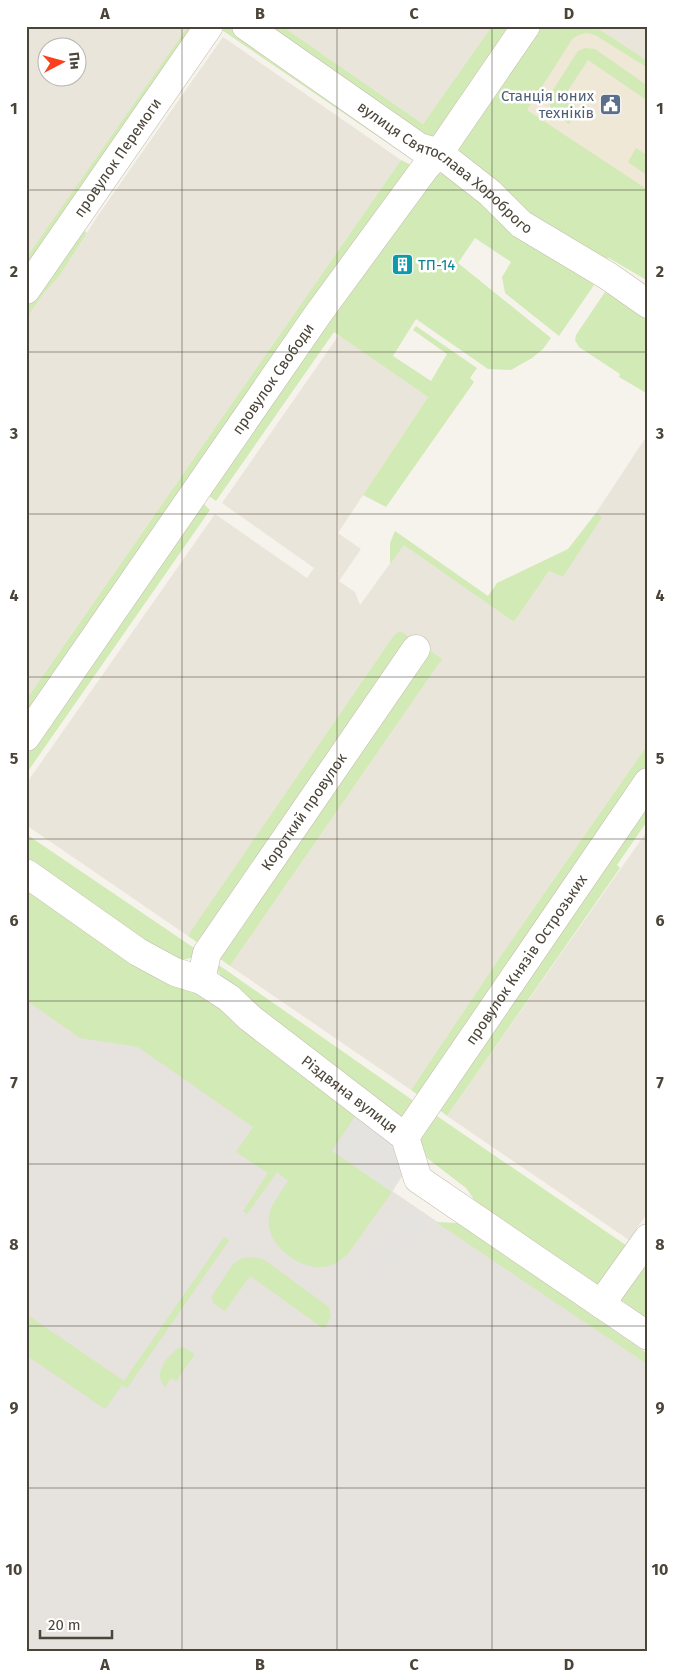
<svg xmlns="http://www.w3.org/2000/svg" width="674" height="1678" font-family="'Fira Sans',sans-serif">
  <style>
    .residential { fill: #eae5da; fill-rule: evenodd }
    .industrial { fill: #e6e2dd }
    .education { fill: #efe8d6 }
    .green { fill: #d2eab5 }
    .parking { fill: #e5e3e0 }
    .lines { fill: none; stroke-linecap: round; stroke-linejoin: round }
    .minor-casing { stroke: #c2bbae; stroke-width: 29 }
    .minor { stroke: #fff; stroke-width: 28 }
    .grid { fill: none; stroke: #4b4439; stroke-width: 1; stroke-opacity: 0.55 }
    .labels { text-anchor: middle; dominant-baseline: central; stroke-width: 5; stroke-linejoin: round; paint-order: stroke }
    .service-label { font-size: 15px; fill: #4e5e75; stroke: #fff; text-anchor: end }
    .street-label { font-size: 15px; fill: #4b4439; stroke: #fff }
    .culture-label { font-size: 15px; fill: #0d838f; stroke: #fff; text-anchor: start }
    .neatline { fill: none; stroke: #4b4439; stroke-width: 2 }
    .grid-label { font-size: 16px; text-anchor: middle; font-weight: bold; fill: #4b4439 }
  </style>
  <rect width="100%" height="100%" fill="#f6f3ec"/>
  <g class="residential">
    <path d="M26,26h162l-162,232zM48,48h30v30h-30z"/>
    <polygon points="282,26 492,26 423,124"/>
    <polygon points="594,26 648,26 648,61"/>
    <polygon points="223,37 401,160 26,700 26,319 44,293 60,275 99,214"/>
    <polygon points="339,335 428,397 338,533 361,549 339,581 355,592 360,605 404,544 514,622 549,571 563,577 601,517 596,513 648,434 648,744 502,954 411,1090 230,966 440,662 394,635 188,936 26,825 26,784 215,514 307,578 314,568 222,503"/>
    <polygon points="648,830 648,1212 629,1240 447,1116"/>
  </g>
  <polygon class="industrial" points="26,942 648,1365 648,1652 26,1652"/>
  <polygon class="education" points="553,26 594,26 648,61 648,274 467,150"/>
  <g class="green">
    <polygon points="188,26 200,26 26,279 26,258"/>
    <polygon points="216,26 233,26 416,160 405,155"/>
    <polygon points="254,26 282,26 423,124 492,26 516,26 431,141"/>
    <path d="M533,26h61l54,35v7l-53,-33c-9,-3 -13,-2 -22,3l-46,72 121,80v91l-39,-23 -11,3 -78,-46 -58,-58 -4,-11z"/>
    <polygon points="585,48 595,49 648,86 648,101 588,60 563,98 579,109 569,124 552,111 549,103 553,90 578,51"/>
    <polygon points="636,148 648,156 648,176 628,162"/>
    <polygon points="401,160 417,168 26,729 26,700"/>
    <polygon points="443,173 514,228 594,285 559,336 505,293 502,277 511,262 475,238 458,263 551,338 543,349 532,358 511,370 488,369 416,319 393,356 431,381 447,354 413,330 416,326 477,368 470,378 474,382 386,507 363,495 428,397 334,332 216,501 209,496 412,194 434,176"/>
    <polygon points="84,230 87,233 60,275 44,293 26,319 26,301"/>
    <polygon points="605,292 648,317 648,394 619,377 620,374 579,347 575,340 576,335"/>
    <polygon points="203,503 210,510 26,774 26,750"/>
    <polygon points="596,513 602,517 563,577 549,571 514,622 404,545 390,564 390,543 395,531 488,596 497,583 568,549"/>
    <polygon points="400,631 414,640 201,945 188,936 191,931 394,635"/>
    <polygon points="426,648 442,659 440,662 230,966 219,958"/>
    <polygon points="648,744 648,769 422,1098 411,1090 502,954"/>
    <polygon points="648,798 648,820 617,865 620,868 447,1116 434,1106"/>
    <polygon points="26,834 197,950 194,957 175,962 26,862"/>
    <path d="M26,883l185,111 168,130 -47,26 60,42 -45,63c-6,5 -14,11 -24,12 -22,2 -51,-18 -54,-41 -3,-17 11,-32 19,-45l-11,-9 -30,42 -4,-3 25,-38 -32,-21 17,-25 -115,-80 -58,-9 -54,-38z"/>
    <polygon points="216,963 418,1104 401,1119 390,1117 222,978 217,969"/>
    <polygon points="431,1112 633,1250 599,1285 475,1201 466,1188 427,1158 421,1147 419,1136"/>
    <polygon points="436,1222 458,1223 648,1354 648,1365"/>
    <polygon points="224,1237 229,1240 127,1388 122,1385 105,1409 26,1355 26,1314 124,1381"/>
    <polygon points="251,1257 263,1259 329,1307 331,1317 324,1329 250,1276 225,1311 213,1303 212,1296 233,1264 242,1258"/>
    <polygon points="648,1260 648,1319 620,1299"/>
    <path d="M183,1347l12,7 -19,27 -5,-3 -6,9c-3,-4 -5,-7 -5,-12 0,-10 14,-27 23,-28z"/>
  </g>
  <g class="parking">
    <polygon points="357,1113 398,1142 404,1173 392,1192 332,1151"/>
    <polygon points="412,1206 428,1217 381,1282 365,1272"/>
  </g>
  <g class="lines">
    <defs>
      <g id="minor">
        <path id="s1" d="M246,26l173,121 20,6 51,40 31,31 87,52 40,28"/>
        <path id="s2" d="M26,290l183,-264"/>
        <path id="s3" d="M26,737l292,-423 107,-146 14,-15 87,-127"/>
        <path id="s4" d="M26,873l112,79 37,20 26,8 28,18 21,20 155,119 13,42 230,157"/>
        <path id="s5" d="M201,980l6,-27 209,-304"/>
        <path id="s6" d="M405,1137l243,-355"/>
        <polyline points="601,1304 648,1238"/>
      </g>
    </defs>
    <use href="#minor" class="minor-casing"/>
    <use href="#minor" class="minor"/>
  </g>
  <path class="grid" d="M182,26v1626M337,26v1626M492,26v1626M26,190h622M26,352h622M26,514h622M26,677h622M26,839h622M26,1001h622M26,1164h622M26,1326h622M26,1488h622"/>
  <defs>
    <symbol id="civic-square" viewBox="-11 -11 22 22"><rect x="-9" y="-9" width="18" height="18" rx="4" fill="#5c6f8a" stroke="#fff"/><path d="M-.6-6.5H3V-4.5H.6V-3L4-1V1h2V6H-6V1h2V-1L-.6-3ZM-1.2 2.5V6h2.4V2.5Z" fill="#fff"/></symbol>
    <symbol id="building-square" viewBox="-11 -11 22 22"><rect x="-9" y="-9" width="18" height="18" rx="4" fill="#0f9aa8" stroke="#fff"/><path d="M-4-6H4V6H1V3H-1V6H-4ZM-2.5-4.3h1.7v1.8h-1.7ZM.8-4.3h1.7v1.8H.8ZM-2.5-1h1.7V.8h-1.7ZM.8-1h1.7V.8H.8Z" fill="#fff"/></symbol>
  </defs>
  <g fill-rule="evenodd">
    <use href="#civic-square" x="598" y="92" width="25" height="25"/>
    <use href="#building-square" x="390" y="252" width="25" height="25"/>
  </g>
  <g class="labels">
    <g class="service-label">
      <text x="594" y="96">Станція юних<tspan x="594" dy="17">техніків</tspan></text>
    </g>
    <g class="street-label">
      <text stroke="none"><textPath href="#s2" startOffset="161">провулок Перемоги</textPath></text>
      <text stroke="none"><textPath href="#s1" startOffset="245">вулиця Святослава Хороброго</textPath></text>
      <text stroke="none"><textPath href="#s3" startOffset="435">провулок Свободи</textPath></text>
      <text stroke="none"><textPath href="#s5" startOffset="199">Короткий провулок</textPath></text>
      <text stroke="none"><textPath href="#s6" startOffset="215">провулок Князів Острозьких</textPath></text>
      <text stroke="none"><textPath href="#s4" startOffset="394">Різдвяна вулиця</textPath></text>
    </g>
    <g class="culture-label">
      <text x="418" y="265">ТП-14</text>
    </g>
  </g>
  <rect width="674" height="1678" fill="none" stroke="#ffffff" stroke-width="55"/>
  <g transform="translate(62 62) rotate(84)"><circle r="24" fill="#ffffff" stroke="#b7b4b0"/>
  <path d="M0-4L9 19L0 12L-9 19Z" fill="#fc3f1d"/>
  <text y="-8" font-size="14" font-weight="bold" text-anchor="middle" fill="#4b4439">Пн</text>
  </g>
  <path d="M40 1630v8h72v-8" fill="none" stroke="#4b4439" stroke-width="2.5"/>
  <text x="48" y="1630" font-size="15" fill="#4b4439" stroke="#ffffff" stroke-width="4" paint-order="stroke">20 m</text>
  <rect x="28" y="28" width="618" height="1622" class="neatline"/>
  <g class="grid-label">
    <text x="105" y="19">A</text>
    <text x="260" y="19">B</text>
    <text x="414" y="19">C</text>
    <text x="569" y="19">D</text>
    <text x="14" y="114">1</text>
    <text x="660" y="114">1</text>
    <text x="14" y="277">2</text>
    <text x="660" y="277">2</text>
    <text x="14" y="439">3</text>
    <text x="660" y="439">3</text>
    <text x="14" y="601">4</text>
    <text x="660" y="601">4</text>
    <text x="14" y="764">5</text>
    <text x="660" y="764">5</text>
    <text x="14" y="926">6</text>
    <text x="660" y="926">6</text>
    <text x="14" y="1088">7</text>
    <text x="660" y="1088">7</text>
    <text x="14" y="1250">8</text>
    <text x="660" y="1250">8</text>
    <text x="14" y="1413">9</text>
    <text x="660" y="1413">9</text>
    <text x="14" y="1575">10</text>
    <text x="660" y="1575">10</text>
    <text x="105" y="1670">A</text>
    <text x="260" y="1670">B</text>
    <text x="414" y="1670">C</text>
    <text x="569" y="1670">D</text>
  </g>
</svg>
